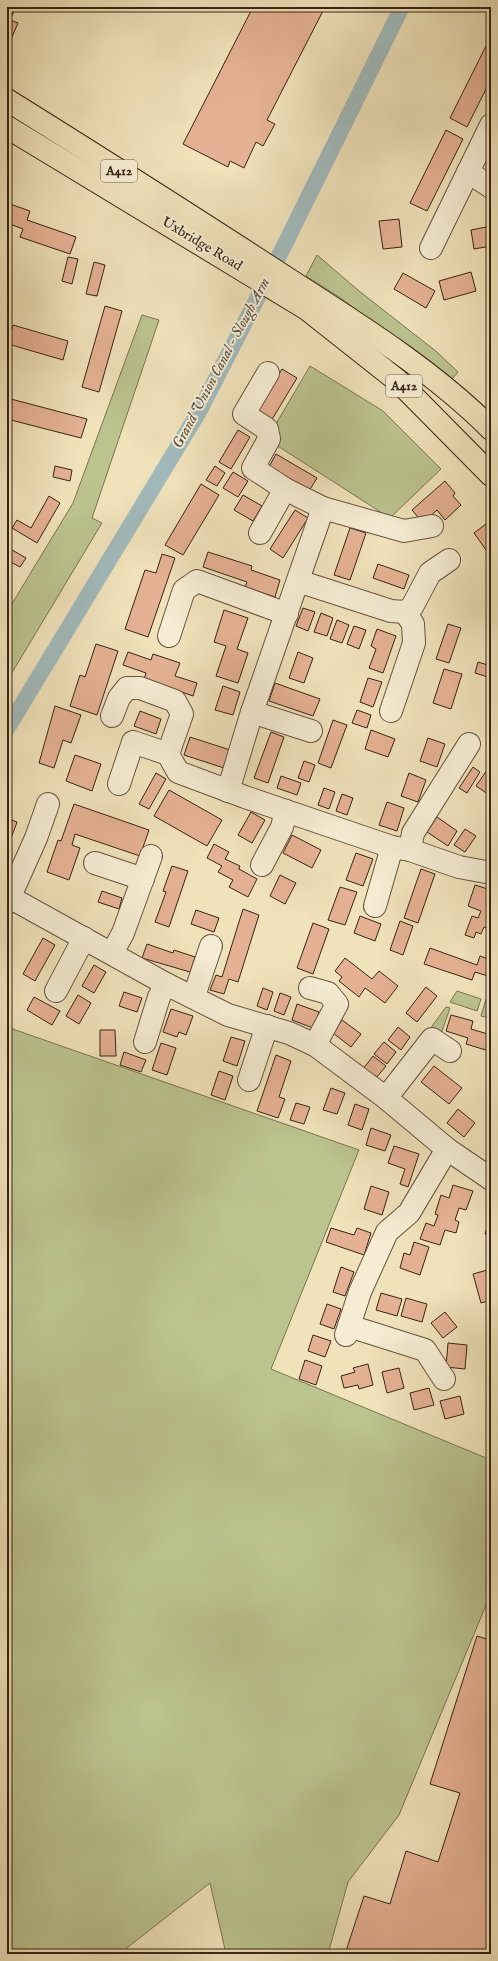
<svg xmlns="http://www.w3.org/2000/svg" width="498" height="1961" font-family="'IM FELL English',serif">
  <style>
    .green { fill: #bbc38f; stroke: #797452 }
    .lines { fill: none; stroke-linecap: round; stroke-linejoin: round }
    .canal { stroke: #a1babc; stroke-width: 16 }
    .building { fill: #e5b194; stroke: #372415 }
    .minor-casing { stroke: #65543e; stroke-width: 24 }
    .major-casing { stroke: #372415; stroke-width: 24 }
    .minor { stroke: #f5ecd3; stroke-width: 22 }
    .major { stroke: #f0e2bb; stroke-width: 22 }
    .labels { text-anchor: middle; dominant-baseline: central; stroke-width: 4; stroke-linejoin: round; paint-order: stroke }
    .shield { fill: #f5ecd3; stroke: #70604e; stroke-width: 1 }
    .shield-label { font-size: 13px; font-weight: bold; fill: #372415 }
    .street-label { font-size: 14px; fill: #372415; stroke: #f5ecd3 }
    .water-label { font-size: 15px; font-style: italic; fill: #575147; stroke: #f5ecd3 }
  </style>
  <rect width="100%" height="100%" fill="#f0e2bb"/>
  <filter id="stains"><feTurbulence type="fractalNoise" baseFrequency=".005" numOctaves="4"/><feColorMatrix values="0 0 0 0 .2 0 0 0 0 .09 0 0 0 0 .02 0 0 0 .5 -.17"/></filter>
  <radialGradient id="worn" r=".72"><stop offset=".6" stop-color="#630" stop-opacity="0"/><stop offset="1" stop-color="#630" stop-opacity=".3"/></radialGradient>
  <g class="green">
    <polygon points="317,255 359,291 437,352 458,372 452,379 339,297 306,276"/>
    <polygon points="142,315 159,320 92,518 102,523 7,681 7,612 73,503"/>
    <polygon points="310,366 383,411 441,469 390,518 273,443 273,429"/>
    <polygon points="457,991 481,999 477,1011 450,1002"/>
    <polygon points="486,999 491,1001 491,1018 481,1016"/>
    <polygon points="446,1007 450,1008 440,1037 430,1029"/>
    <polygon points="7,1027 359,1150 271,1369 491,1460 491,1593 399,1815 348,1882 328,1954 226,1954 210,1883 119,1954 7,1954"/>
  </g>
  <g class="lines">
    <polyline class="canal" points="7,729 200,410 283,248 402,7"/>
  </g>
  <g class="building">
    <polygon points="7,7 16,7 10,20 18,23 12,37 7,35"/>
    <polygon points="253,7 325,7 267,120 275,124 263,146 256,142 244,168 230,161 228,167 183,144"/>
    <polygon points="487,44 491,46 491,79 467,127 450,118"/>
    <polygon points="446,130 463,139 427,211 410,203"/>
    <polygon points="7,203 30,211 27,220 76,237 70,254 20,237 23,229 7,223"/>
    <polygon points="399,219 402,247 383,249 379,221"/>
    <polygon points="491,226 491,246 474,249 471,230"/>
    <polygon points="68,257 78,259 72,284 62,281"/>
    <polygon points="94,262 105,265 97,296 86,294"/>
    <polygon points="471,272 476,291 444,300 439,281"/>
    <polygon points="403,273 435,291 426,308 394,289"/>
    <polygon points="105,306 122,311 99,392 82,387"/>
    <polygon points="13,325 68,341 63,360 8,344"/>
    <polygon points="282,369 297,378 271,421 256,412"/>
    <polygon points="7,398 87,419 81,438 7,419"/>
    <polygon points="238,430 250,437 231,469 219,462"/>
    <polygon points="276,454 317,478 309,491 269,467"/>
    <polygon points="55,466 72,470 70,481 53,477"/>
    <polygon points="215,466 225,473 217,486 206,480"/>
    <polygon points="233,472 248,481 238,497 223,488"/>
    <polygon points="445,481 455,493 453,496 461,505 445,520 437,510 423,523 412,510"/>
    <polygon points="201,484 219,495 183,555 165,545"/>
    <polygon points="243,495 262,506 253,521 234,510"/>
    <polygon points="49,496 60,503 37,543 12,528 17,520 31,528"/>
    <polygon points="295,510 308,518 283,558 270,549"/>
    <polygon points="490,521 491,522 491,557 474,533"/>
    <polygon points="350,528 366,533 350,580 334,575"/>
    <polygon points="7,547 26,558 20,567 7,560"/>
    <polygon points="208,552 252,566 251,570 280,580 275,597 245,587 247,582 203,567"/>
    <polygon points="162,554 175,558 148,637 125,629 145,570 156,573"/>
    <polygon points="378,564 409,575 404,589 373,578"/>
    <polygon points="303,608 315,612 308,631 296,626"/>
    <polygon points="224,610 248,618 237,649 248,653 238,683 216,676 226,646 214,642"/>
    <polygon points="321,613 333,618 327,636 314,632"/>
    <polygon points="337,620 349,625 342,643 330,639"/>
    <polygon points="448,624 461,628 449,663 436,659"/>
    <polygon points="354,626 366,630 359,649 347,644"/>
    <polygon points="377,629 396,636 383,673 369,668 376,649 371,646"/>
    <polygon points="96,644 118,651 97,715 70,706 80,675 85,677"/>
    <polygon points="128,652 151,660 153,654 180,663 175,676 197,683 193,696 144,679 146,673 123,665"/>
    <polygon points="298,652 313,658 304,683 289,678"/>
    <polygon points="478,662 491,666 491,678 475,673"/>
    <polygon points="444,669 462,674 451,709 433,703"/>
    <polygon points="368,678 382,682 373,707 360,702"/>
    <polygon points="491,680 491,694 487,692"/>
    <polygon points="275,683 320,699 313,716 269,701"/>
    <polygon points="223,686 240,692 233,715 215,710"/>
    <polygon points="55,706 81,715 71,743 63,740 54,768 39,763"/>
    <polygon points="357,710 371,715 367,728 352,723"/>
    <polygon points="140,711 161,719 156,734 134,726"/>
    <polygon points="333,720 347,725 331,768 318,763"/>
    <polygon points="371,730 395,739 388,757 365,749"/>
    <polygon points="271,732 284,737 268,783 254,778"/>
    <polygon points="190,737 230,750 224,768 184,755"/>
    <polygon points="428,738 445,744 437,767 420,761"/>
    <polygon points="75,755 101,764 92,791 66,781"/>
    <polygon points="304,761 315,765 309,782 298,778"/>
    <polygon points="473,767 480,772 467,793 459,788"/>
    <polygon points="487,770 491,773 491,796 476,786"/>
    <polygon points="156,773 166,779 149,809 139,804"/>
    <polygon points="409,773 426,780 418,802 401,796"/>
    <polygon points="281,776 301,783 297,795 277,788"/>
    <polygon points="324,788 335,792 329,809 318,805"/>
    <polygon points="169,790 222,820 207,846 154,816"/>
    <polygon points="342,794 353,798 347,815 336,811"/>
    <polygon points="387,802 404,808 397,831 379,825"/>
    <polygon points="74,804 149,830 140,856 75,834 72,845 80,848 69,880 47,872 58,840 61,841"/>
    <polygon points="251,812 265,820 252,843 238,835"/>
    <polygon points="437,817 457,831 448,846 427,832"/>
    <polygon points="7,818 17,822 7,849"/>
    <polygon points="465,829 476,836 465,852 454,845"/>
    <polygon points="292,835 321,850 312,868 283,853"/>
    <polygon points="214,844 229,852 225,859 240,866 239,869 257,879 248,897 229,887 233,880 218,872 222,866 207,858"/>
    <polygon points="356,853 373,859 363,886 346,880"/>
    <polygon points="172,866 188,871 169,927 155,922 166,892 163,891"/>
    <polygon points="421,869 435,874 418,923 404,918"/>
    <polygon points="280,875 296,883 285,904 270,896"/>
    <polygon points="475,885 491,890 491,930 484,927 481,934 476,932 474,938 465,935 472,916 478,918 481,911 468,906"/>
    <polygon points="340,887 357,892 345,925 328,920"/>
    <polygon points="102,891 122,898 119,909 98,902"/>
    <polygon points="243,909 259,915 238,982 229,979 224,994 210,990 216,975 222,977"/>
    <polygon points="196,910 219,918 214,932 191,924"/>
    <polygon points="360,916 381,924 375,941 354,933"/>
    <polygon points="400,921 413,926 403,955 390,950"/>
    <polygon points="313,923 329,929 313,974 297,968"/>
    <polygon points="43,938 55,945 35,981 23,974"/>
    <polygon points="147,944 173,953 174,950 195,957 190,972 142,958"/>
    <polygon points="430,948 477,965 480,956 491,960 491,977 475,972 472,980 424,964"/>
    <polygon points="345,958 372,979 379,971 398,986 385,1003 365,988 359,997 339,981 342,977 335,971"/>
    <polygon points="94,965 106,972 94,993 82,986"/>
    <polygon points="426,987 437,996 417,1022 406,1013"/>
    <polygon points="263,988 273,992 267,1010 257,1006"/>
    <polygon points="124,992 142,998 137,1012 119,1006"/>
    <polygon points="280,993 291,997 284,1015 274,1011"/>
    <polygon points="78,995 91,1003 79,1024 66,1016"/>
    <polygon points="34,997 60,1011 52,1025 27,1010"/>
    <polygon points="297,1004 319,1012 313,1028 292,1020"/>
    <polygon points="171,1009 193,1016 186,1035 179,1032 177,1037 163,1032"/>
    <polygon points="451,1015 473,1021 471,1029 491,1035 491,1054 488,1053 489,1051 466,1044 468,1038 446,1031"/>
    <polygon points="342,1020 361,1034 351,1047 333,1033"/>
    <polygon points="398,1027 410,1037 401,1050 388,1040"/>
    <polygon points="100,1030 115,1030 116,1056 100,1056"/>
    <polygon points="231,1037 245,1041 237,1066 223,1061"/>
    <polygon points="384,1042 396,1052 387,1064 374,1054"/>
    <polygon points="161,1043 176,1048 167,1075 152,1070"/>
    <polygon points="124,1052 146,1060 141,1072 120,1065"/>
    <polygon points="276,1055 291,1061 279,1097 285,1099 278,1118 257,1111"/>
    <polygon points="373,1056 386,1066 376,1078 363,1069"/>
    <polygon points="434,1066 462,1088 449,1104 421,1082"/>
    <polygon points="219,1071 233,1076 225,1100 211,1095"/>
    <polygon points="331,1088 345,1093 337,1114 323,1110"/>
    <polygon points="296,1103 310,1107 304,1124 290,1120"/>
    <polygon points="355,1104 369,1109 362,1130 348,1125"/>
    <polygon points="458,1109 475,1123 464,1137 447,1123"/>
    <polygon points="371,1128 391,1135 385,1151 366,1145"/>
    <polygon points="394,1146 419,1154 408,1187 400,1184 405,1169 388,1163"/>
    <polygon points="453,1185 473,1191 466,1210 459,1208 455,1220 459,1222 456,1233 445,1230 440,1245 420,1239 426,1223 434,1226 438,1215 435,1214 441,1195 449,1198"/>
    <polygon points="371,1186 389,1192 382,1215 364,1209"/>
    <polygon points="491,1216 491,1236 485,1234"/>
    <polygon points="331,1228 354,1235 357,1228 371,1233 364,1255 326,1242"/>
    <polygon points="414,1242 429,1247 420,1275 400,1268 404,1253 410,1255"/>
    <polygon points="341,1267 354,1272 345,1296 333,1292"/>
    <polygon points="491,1269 491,1300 481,1303 473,1274"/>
    <polygon points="381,1293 402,1299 397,1316 376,1310"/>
    <polygon points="406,1298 427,1304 422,1322 401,1316"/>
    <polygon points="327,1304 341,1309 334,1329 320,1324"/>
    <polygon points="445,1312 457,1327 443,1338 431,1323"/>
    <polygon points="313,1335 331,1341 325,1357 308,1351"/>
    <polygon points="448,1343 467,1345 465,1369 446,1367"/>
    <polygon points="305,1360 322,1366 316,1385 299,1379"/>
    <polygon points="368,1364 373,1385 359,1389 358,1385 344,1388 341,1376 355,1372 353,1368"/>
    <polygon points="399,1368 404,1388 387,1393 382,1372"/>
    <polygon points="429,1388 434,1405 414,1410 410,1393"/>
    <polygon points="460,1396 464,1414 445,1419 440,1401"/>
    <polygon points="490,1427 491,1427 491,1453 489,1453"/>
    <polygon points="491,1627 491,1954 345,1954 364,1896 390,1904 406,1851 438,1862 460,1793 430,1784 477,1636 487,1639"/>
  </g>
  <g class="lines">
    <defs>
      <g id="minor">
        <polyline points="468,172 491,187"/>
        <polyline points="431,248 491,125"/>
        <polyline points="268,373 244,414 267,429 269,439 253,468 285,489 323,508"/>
        <polyline points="260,533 285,489"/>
        <polyline points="298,581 391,611 405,612 412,607 430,573 449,560"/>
        <polyline points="169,636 184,590 197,581 287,614"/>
        <polyline points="391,711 414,643 413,624 405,612"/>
        <polyline points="252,712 311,731"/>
        <polyline points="112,716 119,698 127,688 140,688 175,701 182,714 168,754"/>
        <polyline points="119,784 133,742 168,754 178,772 245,797 392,847 410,850 459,867 491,873"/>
        <polyline points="228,791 252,712 323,508 404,531 432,526"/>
        <polyline points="410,850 413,833 469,744"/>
        <polyline points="95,863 143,879"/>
        <polyline points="262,865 282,827 286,811"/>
        <polyline points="11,898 166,984 228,1015 289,1033 315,1045 386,1098 447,1149 491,1179"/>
        <polyline points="7,903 36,838 48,804"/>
        <polyline points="375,906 392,847"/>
        <polyline points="112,953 123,933 151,856"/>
        <polyline points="310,988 328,993 337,1004 315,1045"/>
        <polyline points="56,991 84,938"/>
        <polyline points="194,996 211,946"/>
        <polyline points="145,1042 159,997 166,984"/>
        <polyline points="249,1080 267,1026"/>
        <polyline points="386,1098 432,1039 450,1051"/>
        <polyline points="349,1326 425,1350 444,1379"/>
        <polyline points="346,1335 360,1292 387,1232 409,1213 447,1149"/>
      </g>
      <g id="major">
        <path d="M7,100c93,58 186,117 278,177 71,46 146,92 206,152"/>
        <polyline points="7,127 307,309 398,381 491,475"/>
      </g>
    </defs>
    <use href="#minor" class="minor-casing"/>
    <use href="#major" class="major-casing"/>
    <use href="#minor" class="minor"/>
    <use href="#major" class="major"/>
  </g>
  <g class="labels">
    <g class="shield">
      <rect x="101" y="160" width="36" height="22" rx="3"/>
      <rect x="386" y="375" width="36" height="22" rx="3"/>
    </g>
    <g class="shield-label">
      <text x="119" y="171">A412</text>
      <text x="404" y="386">A412</text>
    </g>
    <g class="street-label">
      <text transform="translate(202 244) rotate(31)">Uxbridge Road</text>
    </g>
    <g class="water-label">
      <text transform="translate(221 363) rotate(-62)">Grand Union Canal - Slough Arm</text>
    </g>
  </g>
  <rect width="498" height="1961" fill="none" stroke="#f0e2bb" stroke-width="24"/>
  <rect x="8" y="8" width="482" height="1945" fill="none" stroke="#372415" stroke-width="2"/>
  <rect x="12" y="12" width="474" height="1937" fill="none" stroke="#372415"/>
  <rect width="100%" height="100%" filter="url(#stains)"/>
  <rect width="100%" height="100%" fill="url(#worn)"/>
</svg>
